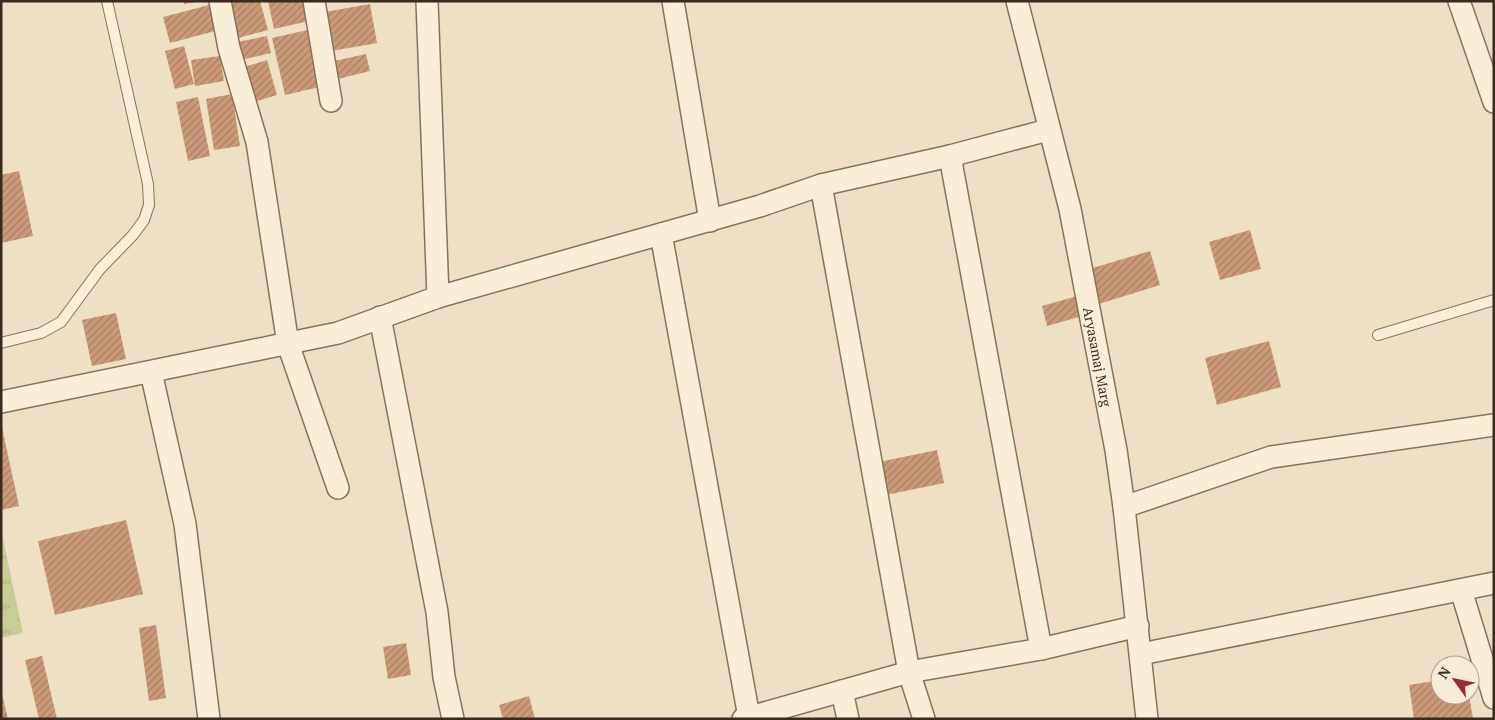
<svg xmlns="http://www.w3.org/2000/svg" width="1495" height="720" font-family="'PT Serif',serif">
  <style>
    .park { fill: url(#park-tufts) }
    .building { fill: url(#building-hatch) }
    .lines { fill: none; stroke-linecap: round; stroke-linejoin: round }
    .lane-casing { stroke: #89725b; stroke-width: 12 }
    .street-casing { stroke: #89725b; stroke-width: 24 }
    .lane { stroke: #f9eed8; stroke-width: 10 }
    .street { stroke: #f9eed8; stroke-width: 21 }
    .labels { text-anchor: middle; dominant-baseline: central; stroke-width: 4.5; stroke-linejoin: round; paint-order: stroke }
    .street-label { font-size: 14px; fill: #392b1f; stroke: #f6ebd4 }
  </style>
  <defs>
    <pattern id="park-tufts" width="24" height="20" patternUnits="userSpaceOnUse" patternTransform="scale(1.25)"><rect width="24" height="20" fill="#c8cd98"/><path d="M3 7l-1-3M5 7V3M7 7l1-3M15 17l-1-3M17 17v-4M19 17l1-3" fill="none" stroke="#adb083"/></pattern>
    <pattern id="building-hatch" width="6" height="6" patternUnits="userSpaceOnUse" patternTransform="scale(1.25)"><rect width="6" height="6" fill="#cc9a7a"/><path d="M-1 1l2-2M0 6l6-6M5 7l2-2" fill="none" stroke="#a77e63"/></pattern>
  </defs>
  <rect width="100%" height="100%" fill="#eee0c5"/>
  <polygon class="park" points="1,530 23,633 1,638"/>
  <g class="building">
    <polygon points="184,1 196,1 196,2 184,4"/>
    <polygon points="224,1 260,1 268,30 234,39"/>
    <polygon points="268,1 309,1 313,20 274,29"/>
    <polygon points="213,4 219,30 170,43 163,17"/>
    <polygon points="370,4 377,43 326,52 319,13"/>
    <polygon points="312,29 324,86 285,95 272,38"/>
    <polygon points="267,36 271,53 236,61 232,43"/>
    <polygon points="184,46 194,84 175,89 165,51"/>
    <polygon points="366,54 370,71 334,80 330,62"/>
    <polygon points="220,56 224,81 195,86 191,60"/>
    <polygon points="267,60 277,95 251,103 241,68"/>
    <polygon points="232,94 240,146 214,150 206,99"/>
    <polygon points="198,97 210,156 188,161 176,102"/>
    <polygon points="19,171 33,236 1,243 1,175"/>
    <polygon points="1250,230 1261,269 1220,280 1209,242"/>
    <polygon points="1150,251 1160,285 1099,304 1089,269"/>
    <polygon points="1081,295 1086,315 1047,326 1042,306"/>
    <polygon points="116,313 126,359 92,366 82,320"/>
    <polygon points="1269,341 1281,387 1217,405 1205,358"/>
    <polygon points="1,423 19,506 1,510"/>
    <polygon points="937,450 944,483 886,495 879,462"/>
    <polygon points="126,520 143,594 55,615 38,541"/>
    <polygon points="156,625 166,698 149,701 139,628"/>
    <polygon points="406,643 411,675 388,679 383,647"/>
    <polygon points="42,656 57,719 39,719 25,660"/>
    <polygon points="1440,680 1440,695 1469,695 1473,719 1414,719 1409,685"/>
    <polygon points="1,694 2,694 8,719 1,719"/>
    <polygon points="529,696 535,719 503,719 499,705"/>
  </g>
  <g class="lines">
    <defs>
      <g id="lane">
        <polyline points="1378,335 1494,300"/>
        <polyline points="1,343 41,333 61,322 100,269 133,235 144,220 149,205 148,184 107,1"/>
      </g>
      <g id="street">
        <polyline points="220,1 229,48 257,142 288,344 338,488"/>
        <polyline points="314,1 331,101"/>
        <polyline points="427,1 438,297"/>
        <polyline points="673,1 710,221"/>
        <path id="s1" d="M1017,1l53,208 46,241 8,57 23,212"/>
        <polyline points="1459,1 1494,102"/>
        <polyline points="950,156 1041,649"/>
        <polyline points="821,185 909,672 924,719"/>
        <polyline points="661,234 749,717"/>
        <polyline points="380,317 437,612 444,677 453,719"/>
        <polyline points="151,372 185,524 209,719"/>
        <polyline points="1,402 338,333 438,297 760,206 821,185 950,156 1048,130"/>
        <polyline points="1124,507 1271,457 1494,425"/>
        <polyline points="1461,590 1494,698"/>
        <polyline points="1141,654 1494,583"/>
        <polyline points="842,691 848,719"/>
        <polyline points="743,719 909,672 1041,649 1138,626"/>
      </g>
    </defs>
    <use href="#lane" class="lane-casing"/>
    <use href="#street" class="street-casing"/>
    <use href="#lane" class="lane"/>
    <use href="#street" class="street"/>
  </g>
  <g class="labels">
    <g class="street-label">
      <text stroke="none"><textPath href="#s1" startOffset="365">Aryasamaj Marg</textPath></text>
    </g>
  </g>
  <rect width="1495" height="720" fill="none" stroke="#392b1f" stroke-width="5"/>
  <g transform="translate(1455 680) rotate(303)"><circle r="24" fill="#f6ebd4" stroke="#aa9e8c"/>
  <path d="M0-4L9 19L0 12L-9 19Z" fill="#982b2f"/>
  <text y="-8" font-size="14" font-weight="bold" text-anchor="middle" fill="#392b1f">N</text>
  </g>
</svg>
